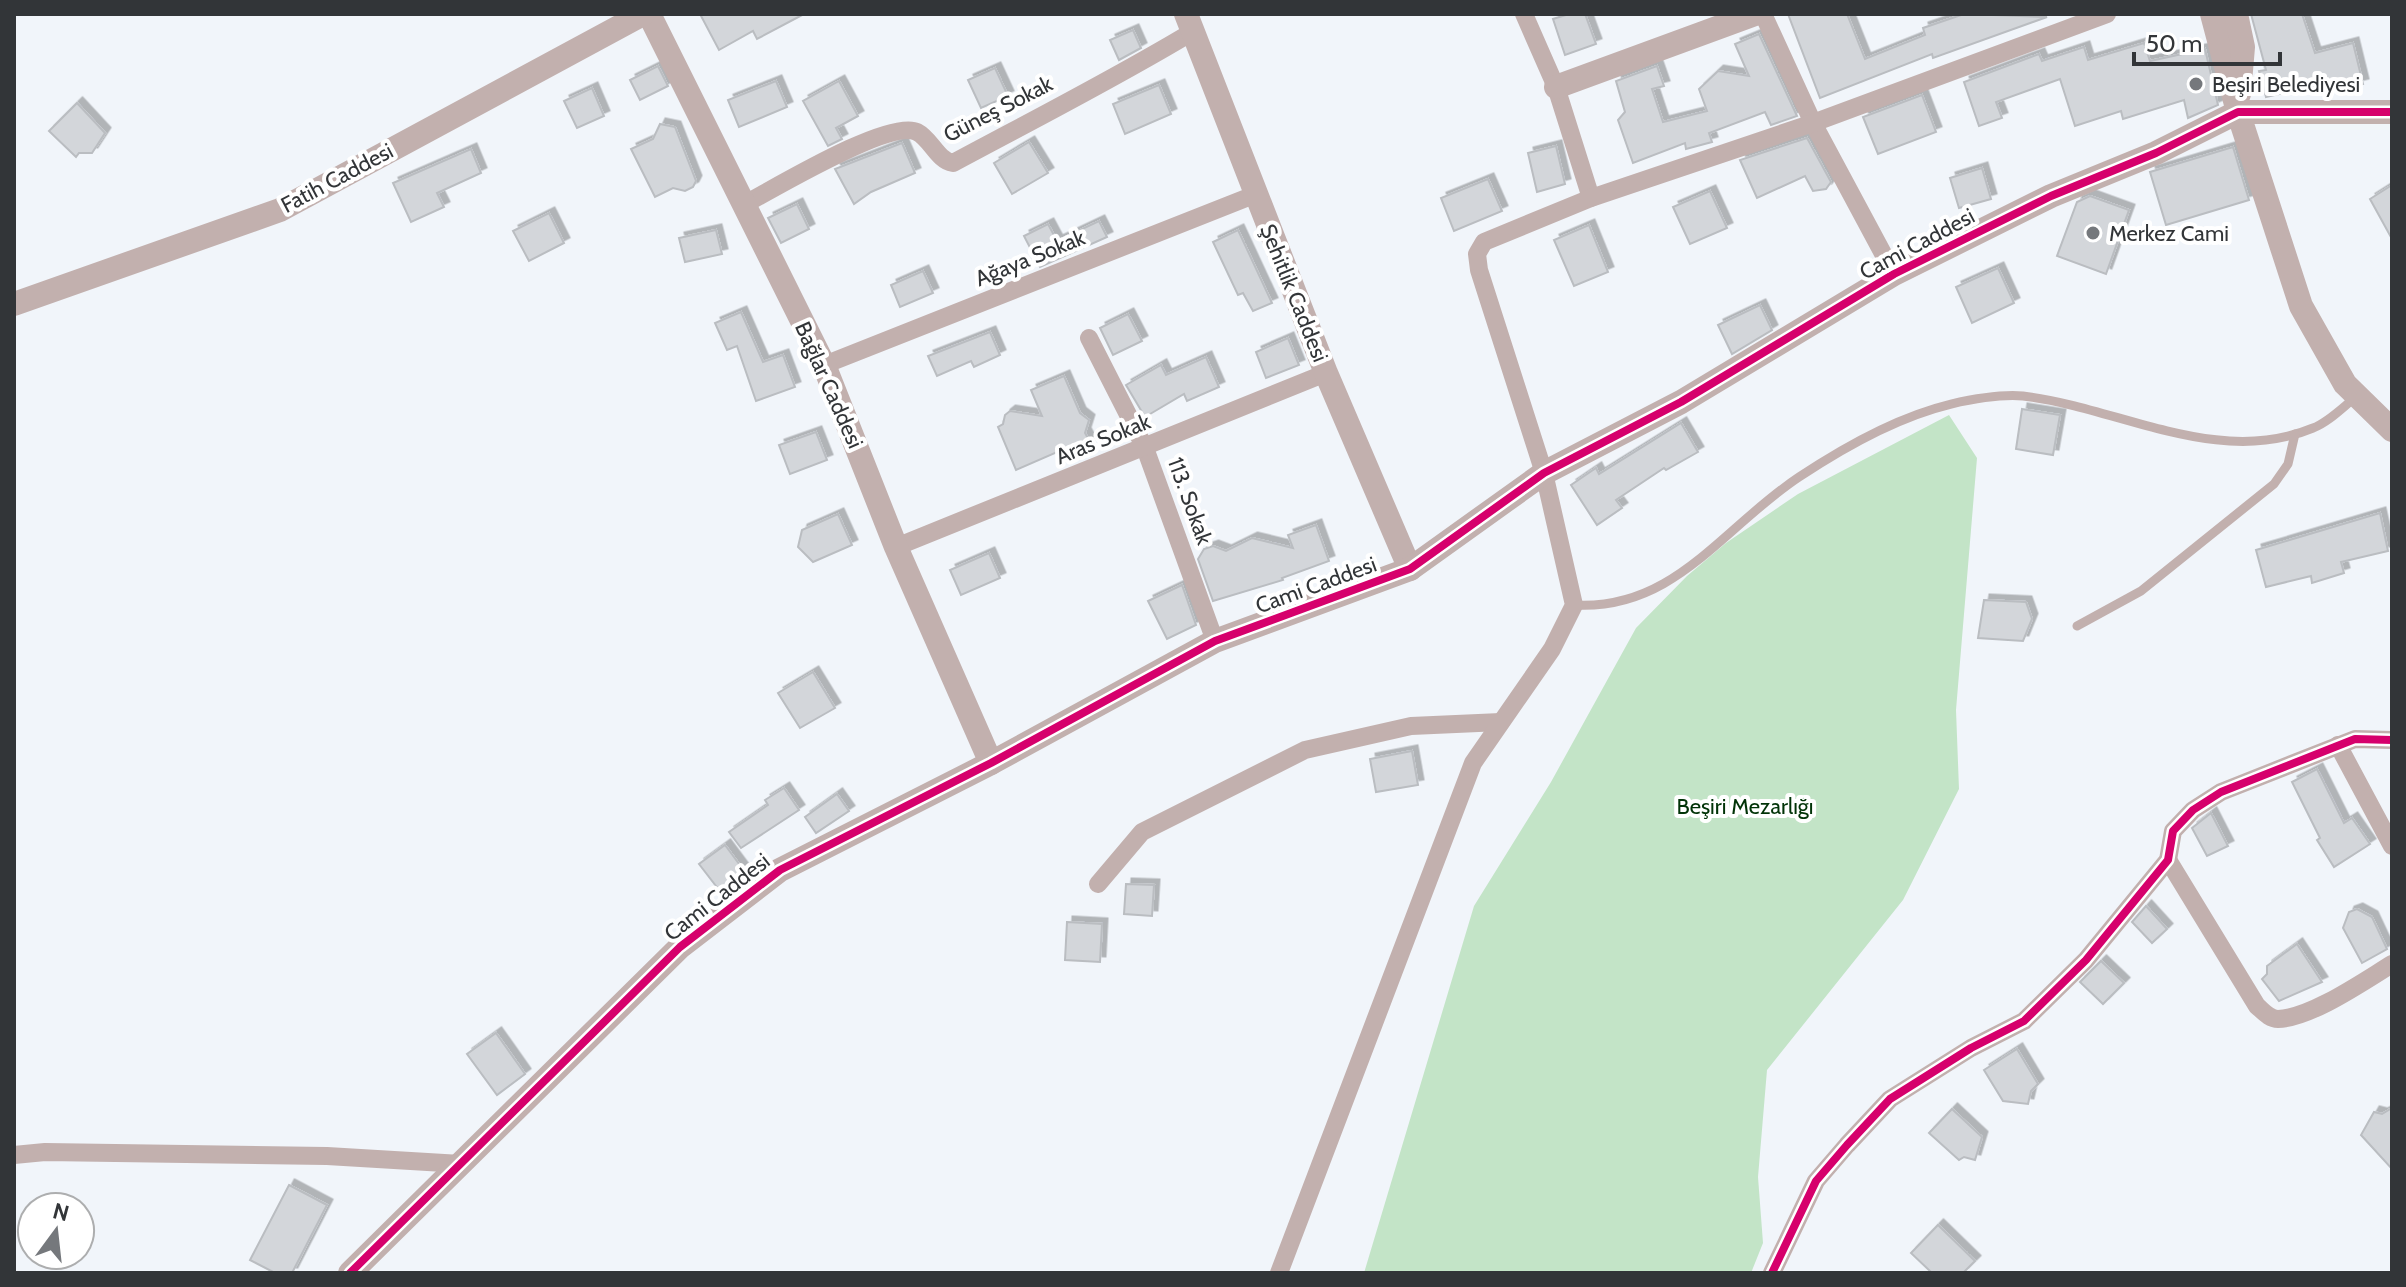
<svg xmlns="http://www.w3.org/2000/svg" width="2406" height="1287" font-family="Cabin,sans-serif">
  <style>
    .green { fill: #c3e4c7 }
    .building { fill: #d3d6da; stroke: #babdc1; stroke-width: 2; filter: url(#shadow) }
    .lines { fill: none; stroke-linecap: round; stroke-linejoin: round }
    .service { stroke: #c2b0ae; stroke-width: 9 }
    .minor { stroke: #c2b0ae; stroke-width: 18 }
    .tertiary { stroke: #c2b0ae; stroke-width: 24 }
    .cycleway-casing { stroke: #fff; stroke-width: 13 }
    .cycleway { stroke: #d6006c; stroke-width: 8 }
    .poi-dot { fill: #75787c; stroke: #fff; stroke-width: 3 }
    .labels { text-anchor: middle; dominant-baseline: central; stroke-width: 8; stroke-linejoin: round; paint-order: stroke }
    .poi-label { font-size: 22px; fill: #323538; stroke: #fff; text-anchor: start }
    .street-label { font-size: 22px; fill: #323538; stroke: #fff }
    .park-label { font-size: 22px; fill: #013307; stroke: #fff }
  </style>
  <defs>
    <filter id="shadow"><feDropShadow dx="5.5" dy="-5.5" stdDeviation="0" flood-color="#0004"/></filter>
  </defs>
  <rect width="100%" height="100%" fill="#f1f5fa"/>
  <polygon class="green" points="1949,415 1977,458 1956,710 1959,789 1903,900 1767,1070 1758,1177 1763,1243 1751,1273 1364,1273 1474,906 1551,782 1636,628 1687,576 1726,543 1798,494"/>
  <g class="building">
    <polygon points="700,14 804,14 757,39 753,31 719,50"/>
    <polygon points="1569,14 1585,14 1596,44 1565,55 1553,19"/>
    <polygon points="1788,14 1847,14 1865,59 1925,35 1923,28 1964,14 2047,17 1933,58 1932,54 1820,98"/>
    <polygon points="2251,14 2302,14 2315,53 2353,43 2363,84 2333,92 2331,82 2266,97 2259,71 2266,70"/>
    <polygon points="1133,30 1141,48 1119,60 1110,40"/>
    <polygon points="1759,34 1797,116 1771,125 1765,112 1709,133 1712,142 1686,149 1685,143 1633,163 1618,120 1625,112 1616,81 1657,66 1664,86 1652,89 1663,122 1707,111 1699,89 1718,71 1749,76 1735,44"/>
    <polygon points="2144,43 2150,61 2205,49 2218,105 2188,118 2184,100 2123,119 2121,111 2075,126 2060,79 1996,102 2002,118 1979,126 1964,82 2039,54 2042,61 2084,47 2088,60"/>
    <polygon points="658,66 668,86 640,100 630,80"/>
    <polygon points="995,68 1008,96 981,108 968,80"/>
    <polygon points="776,81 787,107 739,127 728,100"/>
    <polygon points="839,81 858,116 836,128 842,139 828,146 803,101"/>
    <polygon points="1159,85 1171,114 1125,134 1113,104"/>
    <polygon points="592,88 604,116 577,128 564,101"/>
    <polygon points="1922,95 1936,132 1878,154 1863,117"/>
    <polygon points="77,103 105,133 92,153 79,153 76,157 49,131"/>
    <polygon points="660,124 675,127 696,181 693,187 685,191 673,188 655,197 631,149 653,139"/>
    <polygon points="1807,138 1831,182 1826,189 1813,191 1805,176 1757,198 1740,160"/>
    <polygon points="1029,142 1048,173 1012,194 994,163"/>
    <polygon points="902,143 915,173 871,192 854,204 835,169"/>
    <polygon points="1556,146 1565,184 1537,192 1528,153"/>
    <polygon points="2233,147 2249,200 2166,225 2150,172"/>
    <polygon points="471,149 481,173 437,193 444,207 411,222 393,183"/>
    <polygon points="1982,168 1991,199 1959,208 1950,178"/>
    <polygon points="1488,179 1502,211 1454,231 1441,198"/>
    <polygon points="2392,185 2392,239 2370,199"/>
    <polygon points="1710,191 1727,228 1690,244 1673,207"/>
    <polygon points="2090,196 2129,210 2106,274 2057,256 2077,202"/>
    <polygon points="797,204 809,229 781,243 768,218"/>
    <polygon points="549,213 564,243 529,261 513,231"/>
    <polygon points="1099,221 1107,237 1040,267 1024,236 1048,224 1057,241"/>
    <polygon points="1589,225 1608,272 1574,286 1554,240"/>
    <polygon points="716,230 722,254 685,262 679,238"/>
    <polygon points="1238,230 1272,303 1253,311 1243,293 1238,295 1213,242"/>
    <polygon points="1998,268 2014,303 1972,323 1956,287"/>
    <polygon points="923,271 933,293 900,307 891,285"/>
    <polygon points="1760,305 1772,330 1732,354 1718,325"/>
    <polygon points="741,312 763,362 783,355 795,387 756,401 737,346 727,350 715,323"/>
    <polygon points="1128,314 1142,341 1113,355 1100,328"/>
    <polygon points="990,332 1000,355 974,367 971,361 937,376 928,356"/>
    <polygon points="1288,338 1299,365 1266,378 1256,352"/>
    <polygon points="1206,357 1219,387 1187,401 1184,394 1145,417 1126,385 1161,365 1166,375"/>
    <polygon points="1064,376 1080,413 1089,420 1085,433 1091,444 1059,457 1057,452 1016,470 998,427 1003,424 1005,415 1010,411 1042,416 1031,390"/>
    <polygon points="2022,409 2060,415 2053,455 2016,449"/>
    <polygon points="1681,423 1698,452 1666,470 1664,468 1616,500 1622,508 1597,525 1571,485 1596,468 1599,474"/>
    <polygon points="816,432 827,460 790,474 779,445"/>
    <polygon points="2380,513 2388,551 2341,562 2344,573 2312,583 2311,576 2266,587 2256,550"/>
    <polygon points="838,514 852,545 813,562 798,547 802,530"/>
    <polygon points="1316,525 1329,561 1282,578 1283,580 1213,601 1198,559 1204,549 1213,546 1226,551 1252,538 1293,548 1288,535"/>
    <polygon points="989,553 1000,578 961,595 950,570"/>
    <polygon points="1182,585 1196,625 1167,639 1148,601"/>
    <polygon points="1984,600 2026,602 2032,619 2023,641 1978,638"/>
    <polygon points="813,672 835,708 800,728 778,693"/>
    <polygon points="1412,751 1418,785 1376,792 1370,759"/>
    <polygon points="2317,769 2344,823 2352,818 2370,844 2334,867 2317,840 2320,838 2292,782"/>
    <polygon points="784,788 799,810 741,848 729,832 768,805 765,800"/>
    <polygon points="837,794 849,811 816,833 805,817"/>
    <polygon points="2211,813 2228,846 2207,856 2192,828"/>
    <polygon points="725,845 748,876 723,895 699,864"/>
    <polygon points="1126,884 1154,885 1152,916 1124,914"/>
    <polygon points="2146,906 2167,929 2152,943 2132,922"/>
    <polygon points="2357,909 2372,917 2387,949 2362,963 2343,928 2349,912"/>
    <polygon points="1067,922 1102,924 1100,962 1065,960"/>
    <polygon points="2297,944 2322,982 2279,1001 2262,979 2267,974 2267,966"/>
    <polygon points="2101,961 2124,983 2103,1004 2080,982"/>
    <polygon points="496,1033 525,1074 497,1095 467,1054"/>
    <polygon points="2017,1049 2038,1084 2031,1091 2028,1104 2003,1101 1984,1070"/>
    <polygon points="2392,1108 2392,1169 2361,1135 2374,1112 2382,1114"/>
    <polygon points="1952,1109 1982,1137 1975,1160 1964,1157 1959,1160 1929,1133"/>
    <polygon points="289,1185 327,1205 292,1273 275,1273 250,1260"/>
    <polygon points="1938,1225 1975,1261 1963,1273 1932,1273 1911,1253"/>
  </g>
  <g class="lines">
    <g class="service">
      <path d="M1574,605c100,6 148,-77 225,-128 45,-30 98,-60 152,-73 22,-5 49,-10 72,-8 95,11 195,72 290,32 16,-6 31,-22 44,-32"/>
      <polyline points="2077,626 2141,591 2274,484 2288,464 2295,434"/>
    </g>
    <g class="minor">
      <polyline points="1524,14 1556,87 1591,198"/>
      <polyline points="1763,14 1813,123 1894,274"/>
      <path d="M743,205c29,-15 147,-87 174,-73 14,7 20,28 36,31 80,-43 161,-84 239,-131"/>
      <polyline points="1089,338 1145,448 1215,641"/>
      <polyline points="824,365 1254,195"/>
      <polyline points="896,547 1326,373"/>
      <polyline points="2338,745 2392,846"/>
      <path d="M2168,860l89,146c6,5 12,13 21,13 33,-1 86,-38 114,-55"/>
      <polyline points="1098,884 1142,832 1305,750 1411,726 1501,722"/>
      <polyline points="14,1155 45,1152 327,1156 461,1164"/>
      <polyline points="1279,1273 1473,763 1552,649 1574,605 1544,473 1479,270 1477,254 1484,242 1591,198 1813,123 2107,14"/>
      <polyline points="1772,1273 1816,1181 1847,1145 1890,1099 1971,1048 2024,1021 2086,960 2168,860 2173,831 2193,810 2221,792 2355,739 2392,740"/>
    </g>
    <g class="tertiary">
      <polyline points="649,14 824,365 896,547 991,763"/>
      <polyline points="1186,14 1326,373 1410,569"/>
      <polyline points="2212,14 2238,112 2301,306 2345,384 2392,430"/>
      <polyline points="2236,14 2243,47 2239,94"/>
      <polyline points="1556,87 1755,14"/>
      <polyline points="14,304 280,210 643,14"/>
      <polyline points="350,1273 680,947 780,870 991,763 1215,641 1410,569 1544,473 1681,402 1894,274 2051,196 2156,153 2238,112 2392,112"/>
    </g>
    <defs>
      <g id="cycleway">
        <polyline points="350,1273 680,947 780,870 991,763 1215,641 1410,569 1544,473 1681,402 1894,274 2051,196 2156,153 2238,112 2392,112"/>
        <polyline points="1772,1273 1816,1181 1847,1145 1890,1099 1971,1048 2024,1021 2086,960 2168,860 2173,831 2193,810 2221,792 2355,739 2392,740"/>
      </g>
    </defs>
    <use href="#cycleway" class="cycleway-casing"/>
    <use href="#cycleway" class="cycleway"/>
  </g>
  <g class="poi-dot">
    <circle cx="2196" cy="84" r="8"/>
    <circle cx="2093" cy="233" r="8"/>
  </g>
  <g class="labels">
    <g class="poi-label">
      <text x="2212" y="84">Beşiri Belediyesi</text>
      <text x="2109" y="233">Merkez Cami</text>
    </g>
    <g class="street-label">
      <text transform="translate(998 109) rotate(-27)">Güneş Sokak</text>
      <text transform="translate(337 178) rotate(-28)">Fatih Caddesi</text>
      <text transform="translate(1917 244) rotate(-28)">Cami Caddesi</text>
      <text transform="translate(1030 258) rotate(-22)">Ağaya Sokak</text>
      <text transform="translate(1294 293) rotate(68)">Şehitlik Caddesi</text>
      <text transform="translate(829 385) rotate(66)">Bağlar Caddesi</text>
      <text transform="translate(1103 439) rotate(-22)">Aras Sokak</text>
      <text transform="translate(1190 501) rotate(70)">113. Sokak</text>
      <text transform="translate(1316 585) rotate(-20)">Cami Caddesi</text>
      <text transform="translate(717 897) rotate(-38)">Cami Caddesi</text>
    </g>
    <g class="park-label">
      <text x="1745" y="806">Beşiri Mezarlığı</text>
    </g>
  </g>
  <rect width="2406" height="1287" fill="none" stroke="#323538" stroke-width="32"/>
  <g transform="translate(56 1231) rotate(15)"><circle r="38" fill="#ffffff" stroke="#adaeaf" stroke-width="2"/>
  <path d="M0-6L14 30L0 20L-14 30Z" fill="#75787c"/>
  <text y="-12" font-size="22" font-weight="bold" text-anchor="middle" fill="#323538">N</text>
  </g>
  <path d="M2134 52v12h146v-12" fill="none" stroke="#323538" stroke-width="4"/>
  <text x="2146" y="52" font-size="24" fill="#323538" stroke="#ffffff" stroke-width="6" paint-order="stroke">50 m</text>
</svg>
